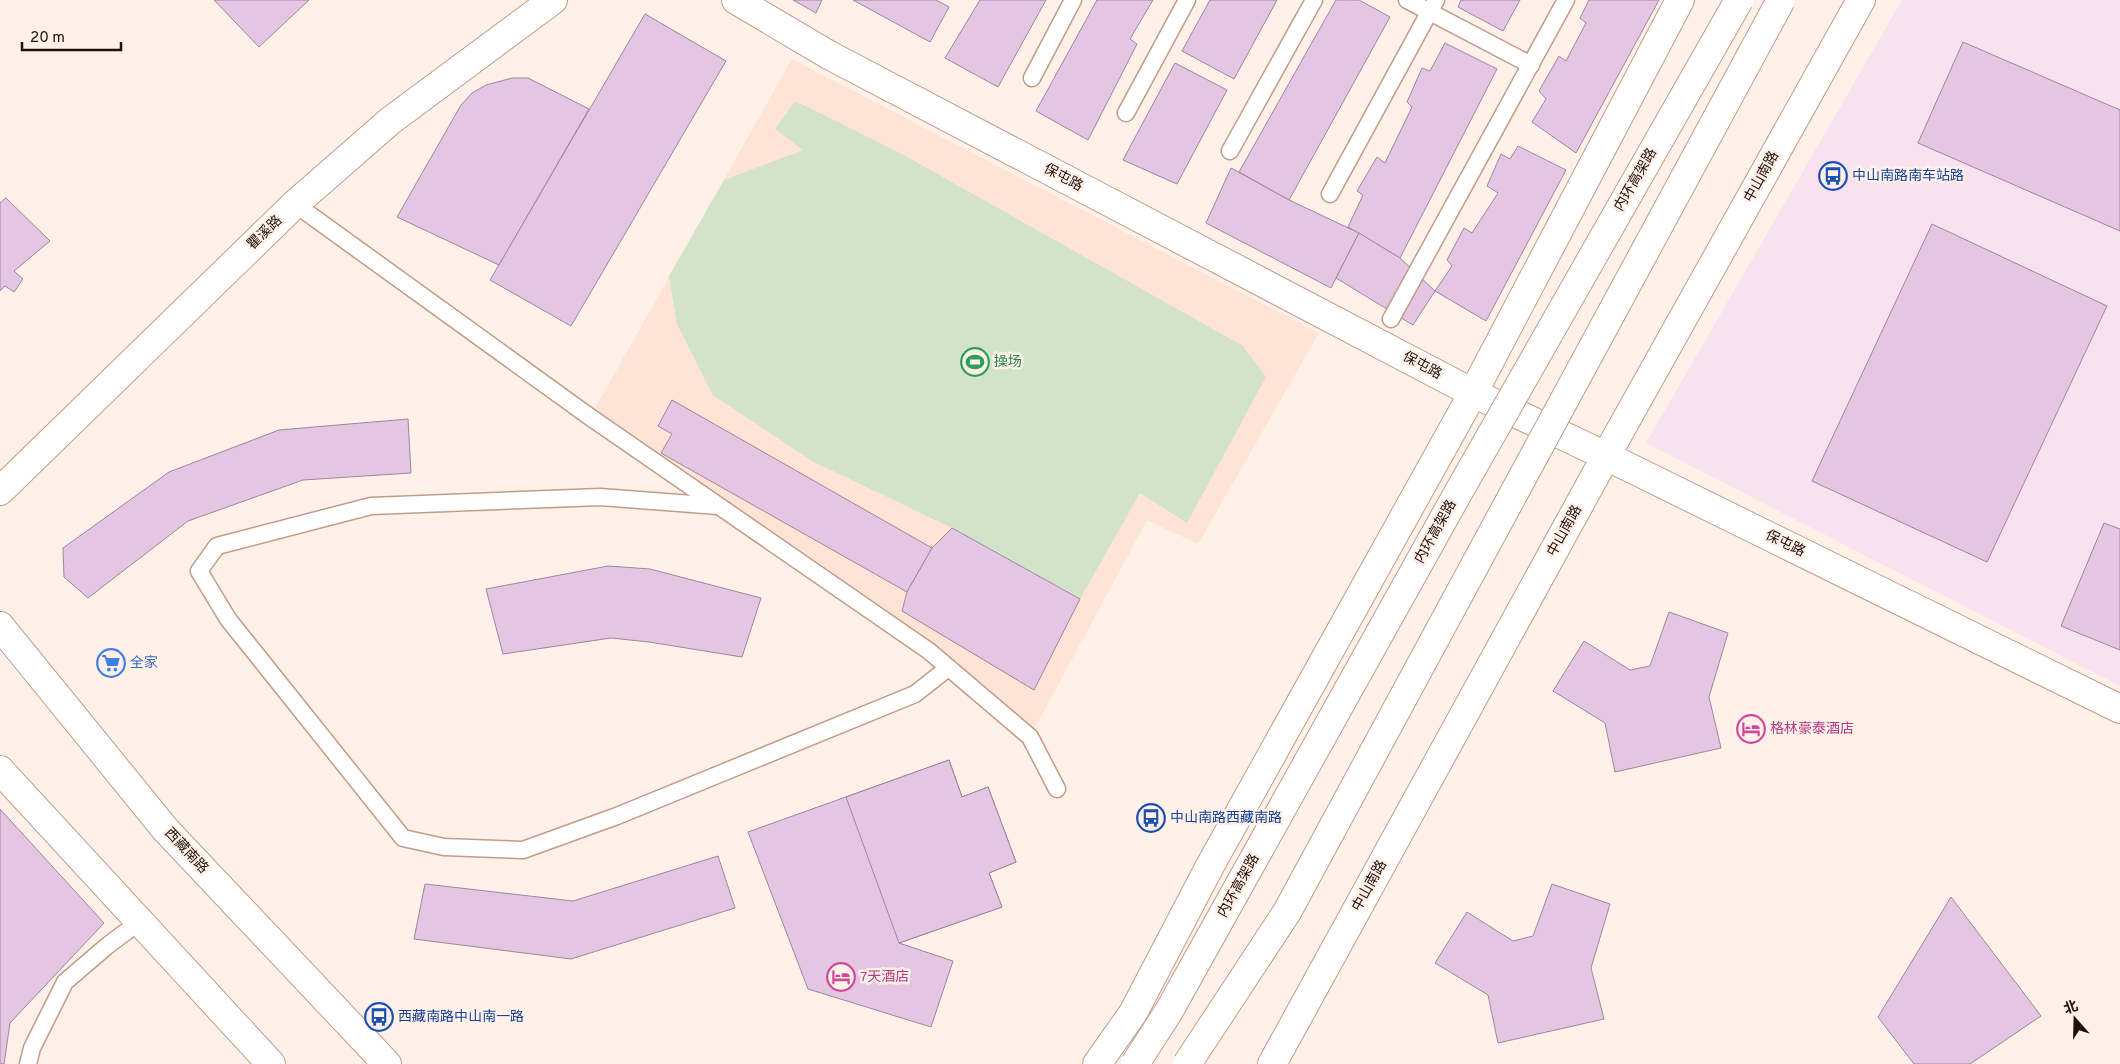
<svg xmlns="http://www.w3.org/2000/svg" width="2120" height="1064" font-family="Overpass,'Noto Sans SC',sans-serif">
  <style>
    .commercial { fill: #f8e2ef }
    .built { fill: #ffe4d6 }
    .green { fill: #d2e3c9 }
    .building { fill: #e4c6e2; stroke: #a0859f }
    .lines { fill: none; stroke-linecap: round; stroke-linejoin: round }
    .lane-casing { stroke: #c09d8b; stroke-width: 19 }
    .street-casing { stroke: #c09d8b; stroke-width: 30 }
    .secondary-casing { stroke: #c09d8b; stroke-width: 30 }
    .primary-casing { stroke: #c09d8b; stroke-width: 30 }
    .lane { stroke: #fff; stroke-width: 16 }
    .street { stroke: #fff; stroke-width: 28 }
    .secondary { stroke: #fff; stroke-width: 28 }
    .primary { stroke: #fff; stroke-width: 28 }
    .highway-bridge-casing { stroke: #c09d8b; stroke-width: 30; stroke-linecap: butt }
    .highway-bridge { stroke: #fff; stroke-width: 28 }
    .labels { text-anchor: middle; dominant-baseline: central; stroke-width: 5; stroke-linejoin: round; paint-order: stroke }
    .transit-label { font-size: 14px; fill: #164399; stroke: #fff0e8; text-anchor: start }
    .street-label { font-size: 14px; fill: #1e110b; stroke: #fff0e8 }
    .leisure-label { font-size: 14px; fill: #27864d; stroke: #fff0e8; text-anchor: start }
    .shop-label { font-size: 14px; fill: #366cbe; stroke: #fff0e8; text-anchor: start }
    .hotel-label { font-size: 14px; fill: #b23c85; stroke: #fff0e8; text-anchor: start }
  </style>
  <rect width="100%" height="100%" fill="#fff0e8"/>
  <polygon class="commercial" points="1902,0 2120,0 2120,686 1646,443"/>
  <polygon class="built" points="792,59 1319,333 1198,544 1147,520 1030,737 718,506 590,417"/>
  <polygon class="green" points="795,101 902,154 1243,346 1266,377 1187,523 1140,493 1080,599 952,528 812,461 713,395 677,324 669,276 724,180 803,150 775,129"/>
  <g class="building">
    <polygon points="214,0 309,0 259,47"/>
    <polygon points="793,0 822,0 816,13"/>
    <polygon points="853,0 936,0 949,7 930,42"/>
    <polygon points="980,0 1046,0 998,87 945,58"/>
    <polygon points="1097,0 1153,0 1130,39 1137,44 1088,140 1036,111"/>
    <polygon points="1210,0 1277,0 1234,79 1182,51"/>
    <polygon points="1336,0 1359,0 1390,17 1289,200 1239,172"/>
    <polygon points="1461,0 1520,0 1503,31 1458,7"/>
    <polygon points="1589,0 1659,0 1576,153 1532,122 1546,99 1539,91 1559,56 1566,61 1586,23 1580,18"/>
    <polygon points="645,14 726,61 571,326 490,280"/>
    <polygon points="1963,42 2120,110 2120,231 1918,143"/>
    <polygon points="1445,43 1497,69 1400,258 1348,227 1363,195 1357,191 1377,157 1385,163 1412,107 1407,102 1422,68 1430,71"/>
    <polygon points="1175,63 1227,90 1177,184 1123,160"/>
    <polygon points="512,78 528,78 589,109 499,265 397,217 461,105 472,93 486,85"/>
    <polygon points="1518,146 1566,170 1486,321 1435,291 1452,266 1447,260 1464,228 1472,233 1498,193 1487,186 1501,154 1510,159"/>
    <polygon points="1231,168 1289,200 1359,233 1331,288 1206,223"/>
    <polygon points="6,198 50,241 14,271 23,279 14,292 5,286 0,291 0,203"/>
    <polygon points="1932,224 2107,306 1987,562 1812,481"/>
    <polygon points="1359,233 1400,258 1435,291 1413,325 1336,278"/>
    <polygon points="672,400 932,548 907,592 661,453 672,434 658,426"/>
    <polygon points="408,419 411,473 303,480 188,521 88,598 64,577 63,548 169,472 279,430"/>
    <polygon points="2104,523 2120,529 2120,650 2061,626"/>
    <polygon points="952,528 1080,599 1034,690 902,611 907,592 932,548"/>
    <polygon points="608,566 650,569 761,598 742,657 649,642 611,638 503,654 486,589"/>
    <polygon points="1669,612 1728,633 1709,697 1721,748 1615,772 1605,723 1553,691 1584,641 1630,670 1650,666"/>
    <polygon points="949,760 962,797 988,787 1016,862 989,873 1002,907 899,943 953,961 931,1027 808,989 748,832"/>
    <polygon points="949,760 962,797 988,787 1016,862 989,873 1002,907 899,943 846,797"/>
    <polygon points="0,809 104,923 10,1023 4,1064 0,1064"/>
    <polygon points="718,856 735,908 571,959 414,939 425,884 573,901"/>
    <polygon points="1552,884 1610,904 1591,968 1604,1019 1498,1043 1488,995 1435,963 1467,912 1513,941 1533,936"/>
    <polygon points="1951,897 2041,1016 1970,1064 1914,1064 1878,1017"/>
  </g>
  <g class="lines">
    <defs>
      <g id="lane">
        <polyline points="1407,0 1531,65"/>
        <polyline points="1032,78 1073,0"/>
        <polyline points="1126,113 1187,0"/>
        <polyline points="1230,151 1314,0"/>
        <polyline points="1330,194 1436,0"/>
        <polyline points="295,204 590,417 929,651 1030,737 1057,789"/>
        <polyline points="1391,319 1566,0"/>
        <polyline points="718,506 600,497 371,506 217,546 199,571 228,619 403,838 444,847 523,850 617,816 915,694 948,668"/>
        <polyline points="28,1064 32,1048 65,982 107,946 139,922"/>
      </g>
      <g id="street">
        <polyline points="736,0 829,55 1473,393 1606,456 2120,709"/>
        <polyline points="0,491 295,204 390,121 553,0"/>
      </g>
      <g id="secondary">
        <polyline points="0,626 165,829 387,1064"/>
        <polyline points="0,770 271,1064"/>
      </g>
      <g id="primary">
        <polyline points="1097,1064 1133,1013 1211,864 1473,393 1680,0"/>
        <polyline points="1272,1064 1606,456 1861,0"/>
      </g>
    </defs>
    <use href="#lane" class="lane-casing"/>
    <use href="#street" class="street-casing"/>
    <use href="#secondary" class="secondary-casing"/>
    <use href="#primary" class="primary-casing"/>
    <use href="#lane" class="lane"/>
    <use href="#street" class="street"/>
    <use href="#secondary" class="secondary"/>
    <use href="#primary" class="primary"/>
    <defs>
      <g id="highway-bridge">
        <polyline points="1135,1064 1169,1011 1458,493 1739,0"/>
        <polyline points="1187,1064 1287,912 1781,0"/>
      </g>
    </defs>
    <use href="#highway-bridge" class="highway-bridge-casing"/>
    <use href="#highway-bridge" class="highway-bridge"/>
  </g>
  <defs>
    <symbol id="bus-ring" viewBox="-11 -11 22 22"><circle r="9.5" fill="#fff0e8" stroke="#1a4fb4" stroke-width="1.5"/><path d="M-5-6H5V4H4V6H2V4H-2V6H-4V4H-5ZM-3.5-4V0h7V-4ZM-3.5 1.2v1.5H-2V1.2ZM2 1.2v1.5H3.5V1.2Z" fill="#1a4fb4"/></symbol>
    <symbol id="stadium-ring" viewBox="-11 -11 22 22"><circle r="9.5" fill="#fff0e8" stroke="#2e9e5b" stroke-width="1.5"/><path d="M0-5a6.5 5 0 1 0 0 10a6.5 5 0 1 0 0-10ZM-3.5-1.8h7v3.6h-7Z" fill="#2e9e5b"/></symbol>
    <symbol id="supermarket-ring" viewBox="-11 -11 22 22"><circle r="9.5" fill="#fff0e8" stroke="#3f7fe0" stroke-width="1.5"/><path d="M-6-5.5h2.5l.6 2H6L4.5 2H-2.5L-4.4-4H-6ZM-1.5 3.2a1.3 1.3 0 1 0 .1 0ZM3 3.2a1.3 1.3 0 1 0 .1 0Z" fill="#3f7fe0"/></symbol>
    <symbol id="hotel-ring" viewBox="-11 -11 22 22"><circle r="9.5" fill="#fff0e8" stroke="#d1479c" stroke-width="1.5"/><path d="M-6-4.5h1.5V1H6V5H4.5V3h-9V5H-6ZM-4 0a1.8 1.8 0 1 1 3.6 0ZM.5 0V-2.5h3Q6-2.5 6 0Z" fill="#d1479c"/></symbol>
  </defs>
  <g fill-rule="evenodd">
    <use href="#bus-ring" x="1817" y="160" width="32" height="32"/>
    <use href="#stadium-ring" x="959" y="346" width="32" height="32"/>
    <use href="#supermarket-ring" x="95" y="647" width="32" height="32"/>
    <use href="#hotel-ring" x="1735" y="713" width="32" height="32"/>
    <use href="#bus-ring" x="1135" y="802" width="32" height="32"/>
    <use href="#hotel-ring" x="825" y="961" width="32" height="32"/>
    <use href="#bus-ring" x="363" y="1001" width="32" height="32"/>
  </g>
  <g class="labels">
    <g class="transit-label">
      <text x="1852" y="176">中山南路南车站路</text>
      <text x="1170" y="818">中山南路西藏南路</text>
      <text x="398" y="1017">西藏南路中山南一路</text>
    </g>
    <g class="street-label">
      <text transform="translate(1762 177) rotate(-61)">中山南路</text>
      <text transform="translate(1063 178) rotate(28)">保屯路</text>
      <text transform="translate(1636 180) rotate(-60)">内环高架路</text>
      <text transform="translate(265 233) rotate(-44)">瞿溪路</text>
      <text transform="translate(1422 366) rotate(28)">保屯路</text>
      <text transform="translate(1565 531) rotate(-61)">中山南路</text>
      <text transform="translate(1436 532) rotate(-61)">内环高架路</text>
      <text transform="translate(1785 544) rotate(26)">保屯路</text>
      <text transform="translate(186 851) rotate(47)">西藏南路</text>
      <text transform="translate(1239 886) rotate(-61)">内环高架路</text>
      <text transform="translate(1370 886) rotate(-61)">中山南路</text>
    </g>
    <g class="leisure-label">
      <text x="994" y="362">操场</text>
    </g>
    <g class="shop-label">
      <text x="130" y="663">全家</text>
    </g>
    <g class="hotel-label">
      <text x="1770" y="729">格林豪泰酒店</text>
      <text x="860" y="977">7天酒店</text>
    </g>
  </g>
  <g transform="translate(2075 1019) rotate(340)" stroke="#fff0e8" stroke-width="4" paint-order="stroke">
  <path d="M0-4L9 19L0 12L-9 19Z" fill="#1e110b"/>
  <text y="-8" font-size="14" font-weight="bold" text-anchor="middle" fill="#1e110b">北</text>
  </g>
  <path d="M22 42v8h99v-8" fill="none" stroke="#1e110b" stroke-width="2.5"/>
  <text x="30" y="42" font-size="15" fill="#1e110b" stroke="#fff0e8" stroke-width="4" paint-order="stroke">20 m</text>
</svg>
